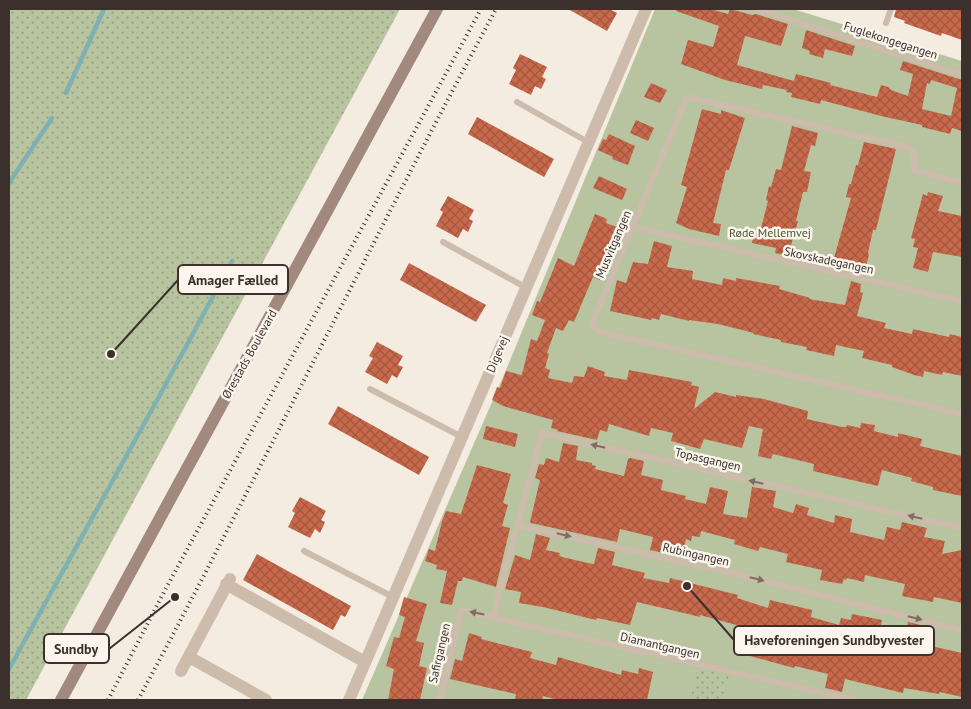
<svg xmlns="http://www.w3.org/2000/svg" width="971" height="709" font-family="'PT Sans',sans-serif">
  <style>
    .green { fill: #b8c4a0 }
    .park { fill: url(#park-dots) }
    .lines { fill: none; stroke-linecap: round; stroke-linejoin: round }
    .stream { stroke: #7fb0b2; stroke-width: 4.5 }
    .building { fill: url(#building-cross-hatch); fill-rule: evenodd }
    .lane { stroke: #cdbbac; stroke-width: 6 }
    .street { stroke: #cdbbac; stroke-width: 12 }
    .secondary { stroke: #a18a7d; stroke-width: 12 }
    .rail { stroke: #3b302b; stroke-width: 4; stroke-dasharray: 1 4; stroke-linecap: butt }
    .oneway { fill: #7d6f65 }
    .labels { text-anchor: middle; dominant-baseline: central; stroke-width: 5; stroke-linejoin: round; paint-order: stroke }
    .street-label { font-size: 12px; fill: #3b302b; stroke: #fbf5ee }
    .park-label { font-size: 12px; fill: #4a5a2e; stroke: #fbf5ee }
    .leader { fill: none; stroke: #3b302b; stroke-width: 2 }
    .callout-dot { fill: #3b302b; stroke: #fbf5ee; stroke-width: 2 }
    .callout { fill: #fbf5ee; stroke: #3b302b; stroke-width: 2 }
    .callout-label { font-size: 14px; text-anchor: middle; font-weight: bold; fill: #3b302b }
  </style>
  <defs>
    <pattern id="park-dots" width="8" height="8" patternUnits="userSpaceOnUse" patternTransform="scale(1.25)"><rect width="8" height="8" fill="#b8c4a0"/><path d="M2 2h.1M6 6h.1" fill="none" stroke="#97a083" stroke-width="1.8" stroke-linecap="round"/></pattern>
    <pattern id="building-cross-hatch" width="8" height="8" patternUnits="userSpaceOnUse" patternTransform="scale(1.25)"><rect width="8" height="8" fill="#c8694b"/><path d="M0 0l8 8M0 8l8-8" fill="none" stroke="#a4573f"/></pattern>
  </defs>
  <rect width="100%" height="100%" fill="#f4ebe1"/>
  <polygon class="green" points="655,9 793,9 962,61 962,700 362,700 506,370"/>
  <g class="park">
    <polygon points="9,9 400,9 26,700 9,700"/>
    <polygon points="698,668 729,675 722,700 690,700"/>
  </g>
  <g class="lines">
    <g class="stream">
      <polyline points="66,93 104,9"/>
      <polyline points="9,183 52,118"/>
      <polyline points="9,669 161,393 232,261"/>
    </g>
  </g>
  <g class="building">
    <polygon points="568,9 609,9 617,13 607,31"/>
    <path d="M676,9h34l18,5 2,-5 22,6 4,-1 32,10 -7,22 -36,-10 -8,29 57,16 2,-7 35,9 -1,2 47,12 4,-12 7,2 3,3 17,6 5,-22 -13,-4 3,-9 59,19v51l-10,-3 -2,6 -28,-7v-2l-41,-9 -60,-16 -1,4 -29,-7 1,-4 -6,-1 1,-2 -24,-5 -1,4 -37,-9 -44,-16 7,-24 25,7 6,-21 -43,-15zM931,80l26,8 -6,28 -29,-7 5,-26 3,1z"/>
    <polygon points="896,9 962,9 962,40 942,33 941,36 904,23 905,21 894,17"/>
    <polygon points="806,30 855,46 852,56 825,49 823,58 809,54 810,51 802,48"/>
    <polygon points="520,54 547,67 542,77 546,79 541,89 535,86 531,95 509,84 516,70 513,68"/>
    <polygon points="651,83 667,90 660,103 644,97"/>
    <polygon points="702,109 721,114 721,110 745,118 729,170 726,170 713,223 721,224 719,236 689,229 676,223 687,187 681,185"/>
    <polygon points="477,117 554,159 544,177 468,134"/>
    <polygon points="636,120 654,128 648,141 630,133"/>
    <polygon points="792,126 818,133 815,146 811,145 804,171 811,172 807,192 803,192 796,221 798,221 788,256 775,253 776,248 752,243 754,231 760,232 768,201 766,200 769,186 771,187 776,169 781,170"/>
    <polygon points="609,134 635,146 628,165 612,159 613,157 598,150 603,139 606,140"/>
    <polygon points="864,142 896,149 876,230 873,230 868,253 869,255 864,274 832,265 851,198 846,197 849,184 851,184 856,165 858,165"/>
    <polygon points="599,176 627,189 622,200 593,188"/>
    <polygon points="928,192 943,196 938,211 962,216 962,257 933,252 928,272 913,268 918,248 913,247 915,239 911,238 923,194 927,196"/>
    <polygon points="448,196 474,210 469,219 473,221 468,232 463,229 458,238 436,226 443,212 440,210"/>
    <polygon points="595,214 607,219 606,223 617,227 604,260 607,261 600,280 593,277 574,322 569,320 563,331 556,328 547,353 549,354 545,368 550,370 548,378 572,383 574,376 584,377 588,366 605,372 604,376 627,380 629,370 692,382 691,385 699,387 694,409 715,392 736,397 736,395 764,399 808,411 807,419 842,427 846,427 847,425 860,428 861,423 875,425 874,431 898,437 898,433 922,439 920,446 962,456 962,496 933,490 933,487 911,481 912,478 882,470 878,486 813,471 814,464 773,454 771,459 758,456 763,429 749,426 742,448 704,439 700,449 671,441 673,433 651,428 649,436 609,424 607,432 600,430 597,440 557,431 558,430 551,428 553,420 503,406 492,400 497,387 500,388 506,371 521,375 522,374 531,339 537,341 545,320 532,315 537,301 540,302 558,258 574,266"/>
    <polygon points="654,241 672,246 667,267 693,271 692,279 722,285 723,278 736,281 736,278 780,286 779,289 810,298 809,299 845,305 851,281 861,284 860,292 863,293 857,316 886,323 884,328 912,334 913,329 949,337 950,334 962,337 962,376 943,372 942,375 924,371 923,377 914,375 892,367 892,365 862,358 864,351 836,345 834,356 806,350 807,347 781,342 781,340 753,334 754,333 718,324 689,320 689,321 661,314 659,320 652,318 651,320 610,311 617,280 626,283 633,262 648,264"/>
    <polygon points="409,263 486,305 476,322 400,280"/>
    <polygon points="377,342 403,356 398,365 403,367 397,378 392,375 387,384 365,372 373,358 369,356"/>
    <polygon points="338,406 429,457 419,475 328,424"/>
    <polygon points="486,426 518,434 515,447 483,439"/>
    <polygon points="563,443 578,446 576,460 592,463 592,465 596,466 595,469 624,476 628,459 630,458 644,461 641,475 663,480 661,490 686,496 685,499 706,504 710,487 728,491 723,514 747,518 752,487 776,491 773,507 793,513 796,504 809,508 807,515 834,523 835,515 852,519 850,532 884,540 887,527 900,530 902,522 927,528 924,537 945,541 942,554 962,550 962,603 934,597 933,602 902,596 905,584 865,575 864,582 847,578 846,580 844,579 842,584 820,580 822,570 786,562 788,554 760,547 758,551 734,544 735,540 701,531 700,537 692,536 691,541 686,539 682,557 650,550 653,537 620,529 617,542 531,523 530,522 540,480 535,478 539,464 544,465 546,458 559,462"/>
    <polygon points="477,465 511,474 503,503 508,505 502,526 510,528 496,587 463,577 462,581 458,581 452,605 440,603 447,571 436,569 437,565 425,561 429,549 435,551 442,521 446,511 461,514"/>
    <polygon points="300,497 326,511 321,520 325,522 320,533 315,529 310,538 288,527 295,513 292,511"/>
    <polygon points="536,534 550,538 546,550 560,553 559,555 562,557 588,563 594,564 598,548 615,552 612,565 645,573 643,578 669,583 670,578 738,595 737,598 768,608 770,600 812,610 811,617 839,625 841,618 851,620 852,614 882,620 879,636 904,642 908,622 921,625 919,631 933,634 931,646 962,653 962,697 940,692 939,694 904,688 903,693 845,679 842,692 830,689 825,688 828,674 795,666 794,668 735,652 740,626 700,615 700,617 688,614 637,602 630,625 597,618 596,620 543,607 519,603 521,592 505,589 515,555 530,560"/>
    <polygon points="257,554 351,606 345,617 341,615 333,630 243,580"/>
    <polygon points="404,597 427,604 416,641 424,643 419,666 427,668 420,700 388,700 394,669 386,666 394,637 399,638 405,617 399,615"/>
    <polygon points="469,633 482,637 481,639 532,652 530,658 556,665 558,657 621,675 622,670 638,674 639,668 653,672 647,700 558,700 543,696 542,700 515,700 516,694 450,679 455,659 462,661"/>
  </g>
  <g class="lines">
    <g class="lane">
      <polyline points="756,9 962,75"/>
      <polyline points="886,23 891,9"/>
      <polyline points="517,102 588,142"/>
      <polyline points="962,183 914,171 914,154 908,147 687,97 594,319 593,328 600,332 962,414"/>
      <polyline points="633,227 962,301"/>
      <polyline points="443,242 525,287"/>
      <polyline points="370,389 462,437"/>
      <polyline points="517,525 718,570 962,630"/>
      <polyline points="304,551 393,597"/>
      <polyline points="493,616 542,433 962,528"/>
      <polyline points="440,700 461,610 854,700"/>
    </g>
    <g class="street">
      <polyline points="226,584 365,662"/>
      <polyline points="189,657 266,700"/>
      <polyline points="181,671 230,579"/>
      <polyline points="349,700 646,9"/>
    </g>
    <polyline class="secondary" points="61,700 437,9"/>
    <g class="rail">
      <polyline points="108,700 164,592 481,9"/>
      <path d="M138,700c123,-228 235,-463 358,-691"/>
    </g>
  </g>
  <defs><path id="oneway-solid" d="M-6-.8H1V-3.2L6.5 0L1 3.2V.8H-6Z" transform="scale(1.25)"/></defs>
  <g class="oneway">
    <use href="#oneway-solid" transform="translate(598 446) rotate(-167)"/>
    <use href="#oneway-solid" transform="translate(756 482) rotate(-167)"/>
    <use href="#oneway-solid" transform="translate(915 517) rotate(-167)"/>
    <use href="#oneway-solid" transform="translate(564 535) rotate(13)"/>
    <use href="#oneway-solid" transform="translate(757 579) rotate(14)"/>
    <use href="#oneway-solid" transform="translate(477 613) rotate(-169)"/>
    <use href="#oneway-solid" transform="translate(915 618) rotate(14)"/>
  </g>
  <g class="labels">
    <g class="street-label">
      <text transform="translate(891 40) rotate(18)">Fuglekongegangen</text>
      <text transform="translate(613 244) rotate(-67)">Musvitgangen</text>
      <text transform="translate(829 260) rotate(12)">Skovskadegangen</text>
      <text transform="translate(249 354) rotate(-61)">Ørestads Boulevard</text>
      <text transform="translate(497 354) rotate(-67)">Digevej</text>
      <text transform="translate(708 459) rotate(13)">Topasgangen</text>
      <text transform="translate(696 554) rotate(13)">Rubingangen</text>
      <text transform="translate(660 645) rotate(13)">Diamantgangen</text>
      <text transform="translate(439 653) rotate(-77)">Safirgangen</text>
    </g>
    <g class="park-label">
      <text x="770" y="232">Røde Mellemvej</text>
    </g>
  </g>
  <path class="leader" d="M111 354L178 280M687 586L734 640M175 597L109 649"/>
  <g class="callout-dot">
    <circle cx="111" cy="354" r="5"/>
    <circle cx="687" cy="586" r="5"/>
    <circle cx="175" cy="597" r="5"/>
  </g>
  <g class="callout">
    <rect x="178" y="265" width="110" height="29" rx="5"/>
    <rect x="734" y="626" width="200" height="29" rx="5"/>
    <rect x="44" y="634" width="65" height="29" rx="5"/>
  </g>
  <g class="callout-label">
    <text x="233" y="285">Amager Fælled</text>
    <text x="834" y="645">Haveforeningen Sundbyvester</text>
    <text x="76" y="654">Sundby</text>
  </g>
  <rect width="971" height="709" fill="none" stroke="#3b302b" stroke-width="20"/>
</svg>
